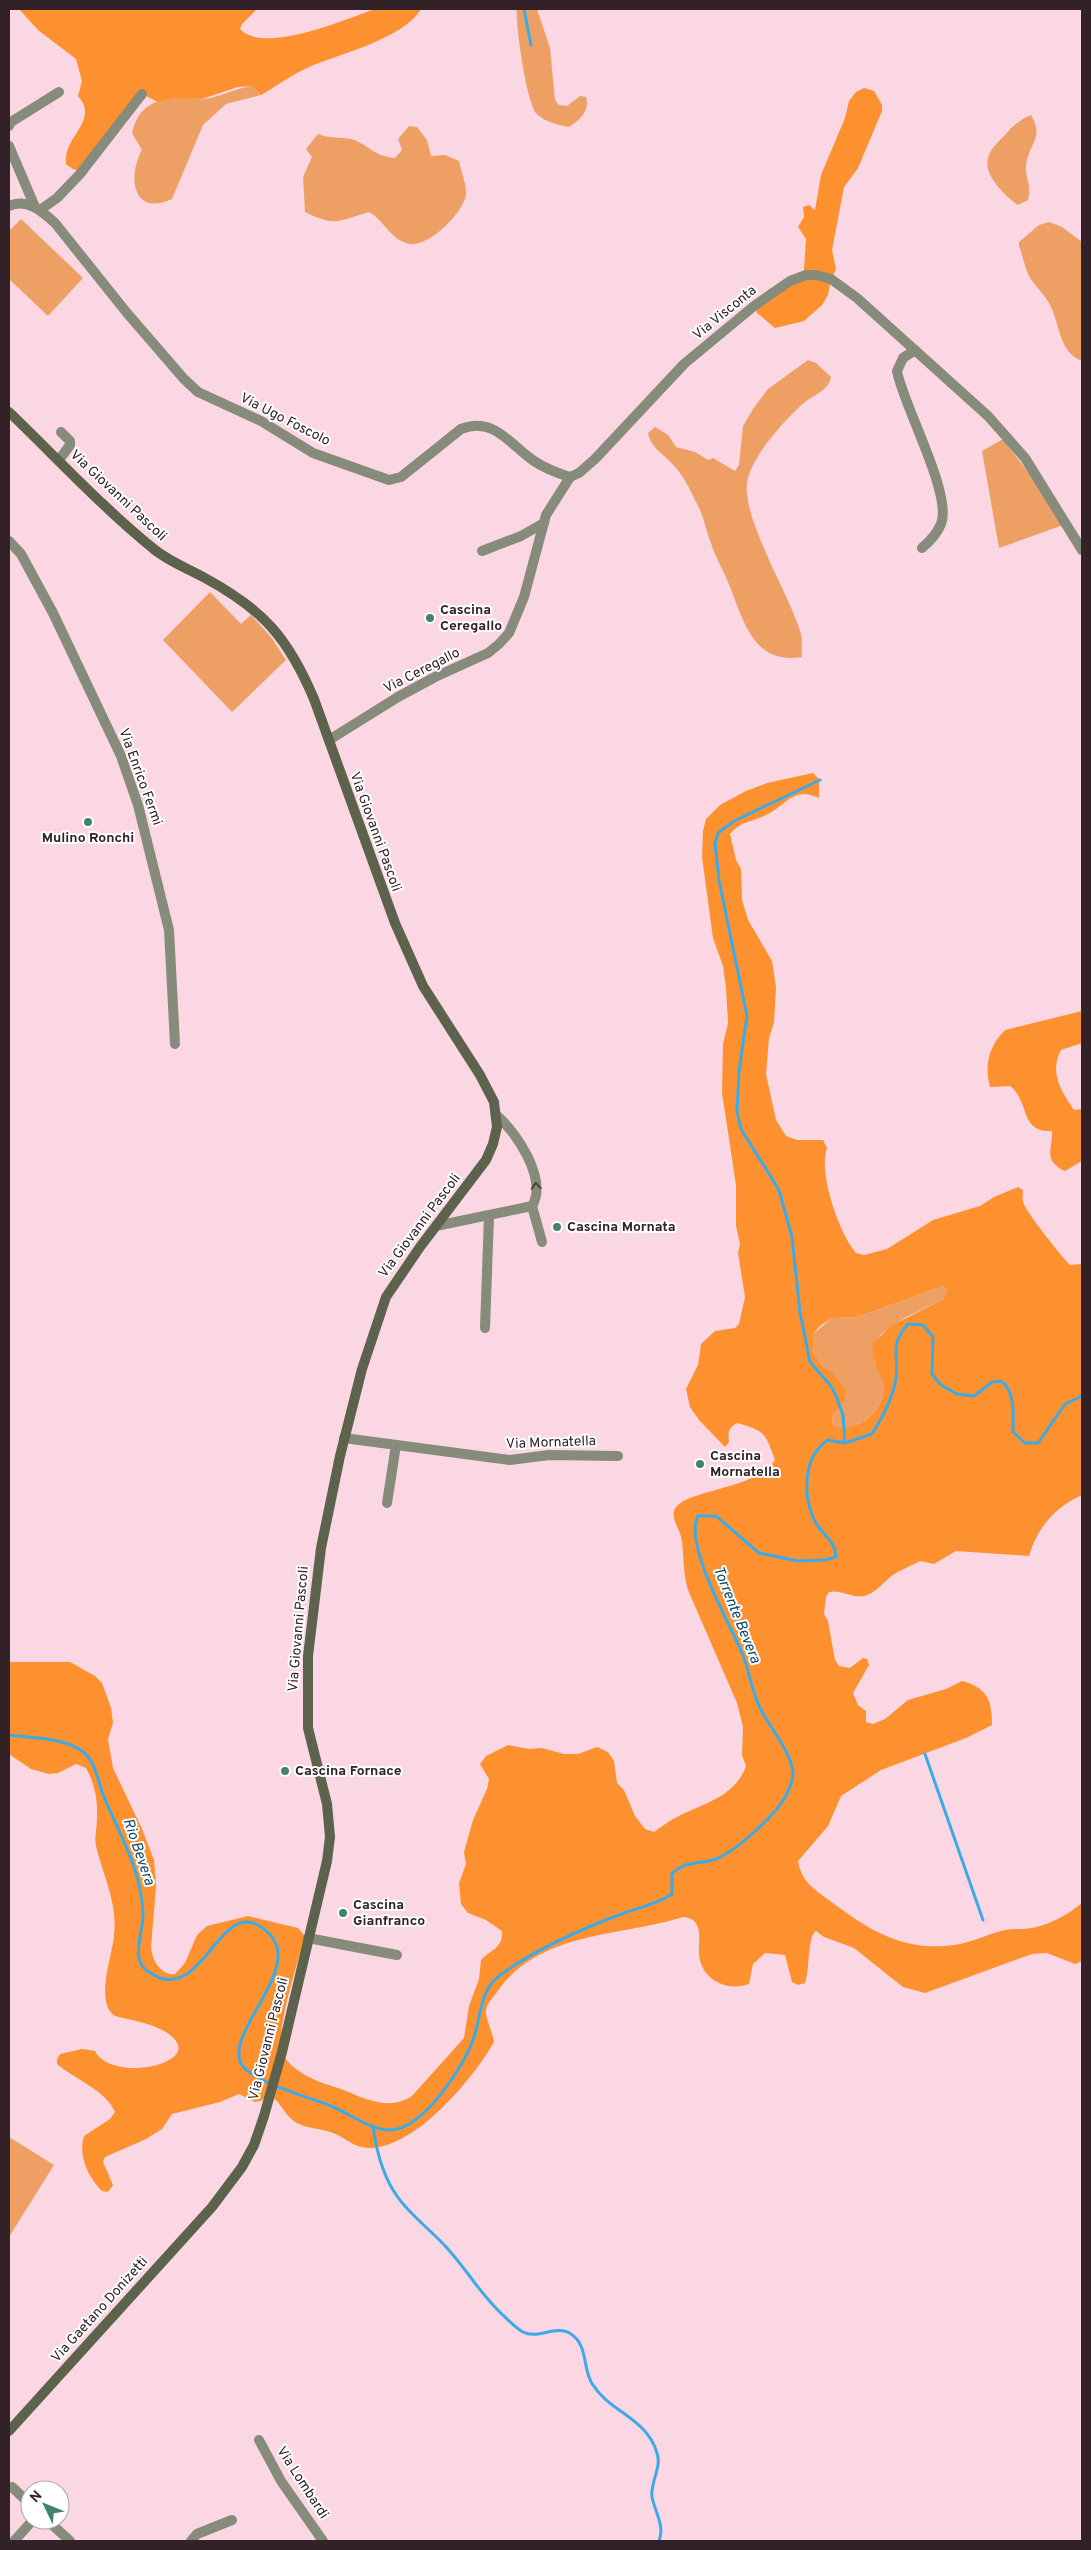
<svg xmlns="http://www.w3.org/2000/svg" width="1091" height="2550" font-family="Overpass,sans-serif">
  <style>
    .green { fill: #eea064 }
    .forest { fill: #fd912f; fill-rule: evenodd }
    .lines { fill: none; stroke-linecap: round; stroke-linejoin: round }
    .stream { stroke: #3babe8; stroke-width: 3 }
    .street { stroke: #878b7b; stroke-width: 10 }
    .secondary { stroke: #5d624c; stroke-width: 10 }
    .oneway { stroke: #4c4240 }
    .poi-dot { fill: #408374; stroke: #fff; stroke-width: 2 }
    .labels { text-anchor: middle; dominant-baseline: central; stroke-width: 4; stroke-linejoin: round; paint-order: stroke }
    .street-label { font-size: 14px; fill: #322227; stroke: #fff }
    .poi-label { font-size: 14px; font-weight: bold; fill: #322227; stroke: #fff; text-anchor: start }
    .water-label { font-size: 15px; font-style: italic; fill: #0d4a69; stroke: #fff }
  </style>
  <rect width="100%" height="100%" fill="#fad7e2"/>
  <g class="green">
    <path d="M517,9h20l13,39 5,52 4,5 8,1 13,-10 6,1c4,14 -6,23 -17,30 -11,-2 -24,-5 -32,-13 -10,-9 -22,-90 -20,-105z"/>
    <path d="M253,86l8,9 -35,9 -23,21 -31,74c-39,18 -45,-22 -30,-49l-10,-17c7,-30 27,-36 56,-35 5,0 11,2 16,1 17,-2 31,-11 49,-13z"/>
    <path d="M1031,115c14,24 -3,28 -5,51 -1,13 6,18 2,34l-10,5c-12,-8 -35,-30 -30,-47 2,-9 10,-16 16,-22 9,-10 15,-16 27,-21z"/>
    <path d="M409,126l8,1 10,13 4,16 14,-1 14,6c2,10 8,25 7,34 -3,18 -37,52 -56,49 -19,-3 -26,-24 -41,-32 -30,9 -34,15 -64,0l-2,-35 9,-20 -6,-8 12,-15c12,5 29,3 36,6 18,7 17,15 41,18l7,-8 -4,-11z"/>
    <polygon points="21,219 83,278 48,316 9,279 9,231"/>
    <path d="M1049,222l13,5 20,15v119c-24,-9 -22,-39 -33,-58 -5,-9 -13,-16 -19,-25 -5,-9 -7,-22 -11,-32v-4l20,-17z"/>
    <path d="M808,360l8,3 15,14c-2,13 -17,18 -26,25 -19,16 -51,52 -57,76 -10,35 41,115 52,153 3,7 1,18 2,26 -51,8 -59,-40 -74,-75 -5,-13 -13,-25 -17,-39 -5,-12 -7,-27 -14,-39 -6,-12 -12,-26 -21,-36 -10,-13 -25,-19 -28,-35l7,-6 13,8 8,12 19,5 13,8 5,-2 22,13 4,-6 4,-39 10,-17 15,-20z"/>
    <polygon points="1003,439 1036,483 1063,525 999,548 982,451"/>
    <polygon points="210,592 241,624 251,615 271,637 286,660 232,712 163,640"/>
    <path d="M943,1286l4,4 -4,9 -37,18 -26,18 -6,26c6,10 12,21 9,33 -5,22 -28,38 -50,32l-1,-11 13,-13 -14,-31 -10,-6 -5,-7 -5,-15 2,-9 19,-16 24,-1 13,-4z"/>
    <polygon points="9,2137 54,2165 9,2237"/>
  </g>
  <g class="forest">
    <path d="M19,9h238l-15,15 -2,5c24,26 106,-10 135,-20 10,-3 34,0 46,0 -17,29 -80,45 -110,57 -18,8 -33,19 -50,29l-8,-9 -15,1 -36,12 -27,-1 -17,4 -16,-8 -63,77 -6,-2 -7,-5c-3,-28 34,-43 12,-68l4,-15 -6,-22 -38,-29z"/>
    <polygon points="864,88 874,91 882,105 882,111 858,168 844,187 832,250 836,269 831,279 828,295 822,305 804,321 775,328 757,313 754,306 806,275 804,270 806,239 798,227 804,217 803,207 809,205 815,210 821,175 845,118 849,101 856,92"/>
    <path d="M813,773l6,6v19c-27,-13 -33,9 -55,18 -14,6 -24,6 -34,18l6,26 5,9 1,31 6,20 24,41 4,27 -2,34 -5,16 -3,36 10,46 10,16 11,4h26l4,8c-9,25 12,85 29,105l8,2 23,-6 46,-29 47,-14 14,-9 24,-10 5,3c0,4 -1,8 0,12 3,10 38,54 47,63l12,-1v231c-27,12 -45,33 -53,61l-73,-5 -22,13 -14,-3c-9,5 -23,10 -31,17 -8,7 -14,15 -25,18 -13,2 -23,-7 -35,-4l-3,5 -2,17 4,7 7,39 4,6 11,2 13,-10 4,1 2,6 -16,28 5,12 8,6v11l7,2 12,-5 23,-19 38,-11 16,-8c25,7 30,18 30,44l-26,13 -85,32 -40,26 -13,30 -30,35c4,23 18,29 35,42 37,28 72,49 121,42 16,-2 32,-10 47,-14 10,-3 21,-1 31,-3 17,-3 37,-14 50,-25v58l-7,3 -28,-11 -15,1 -107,39 -22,-6 -49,-39 -30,-11 -8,-6c-9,6 -6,39 -11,52l-7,2 -6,-3 -7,-27 -20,-2 -12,11 -4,20c-22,8 -48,-4 -50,-30 -1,-14 6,-35 -16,-37 -64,20 -144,14 -186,75 -5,7 -11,12 -11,20 0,7 7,22 8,30 -21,37 -79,107 -126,106 -15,-1 -22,-10 -35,-15 -11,-5 -25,-4 -36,-10 -13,-7 -16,-23 -29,-28l-7,6 -6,1 -16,-8 -19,8 -48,12 -10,15 -16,10 -41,18 -2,5 10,23 -5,7 -6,-1c-14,-14 -24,-35 -18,-55l26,-17 5,-7c-9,-22 -41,-33 -58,-48v-5l3,-5 22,-5 13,2c18,35 121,10 69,-20 -14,-8 -33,-11 -49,-15 -21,-13 -2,-62 -1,-81 4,-32 -11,-59 -18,-89 -2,-8 1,-18 1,-27 1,-18 -2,-35 -11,-51l-10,-4 -18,9 -9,1 -18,-5 -22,-15v-92h61l25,14 7,7 9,25 2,15 -5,16 5,29 29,61 12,31 2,27 -5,60c1,13 10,29 24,27l10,-11 12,-28 10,-9 41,-10 50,12 7,8c-7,27 -29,90 -23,115 2,9 12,17 20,22 15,10 33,13 49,20 20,9 42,16 61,3l52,-58 5,-32 10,-27 2,-19c11,-11 22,-12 21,-29l-16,-11 -18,-7 -7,-9 -2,-21 7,-19 -2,-12 9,-32 14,-31 2,-10 -9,-15 6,-8 22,-11 21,4 13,-1 22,6h14l19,-7 11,5 6,9 3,22 7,7 11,26 10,13 9,3c6,-4 12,-9 19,-13 27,-15 61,-20 73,-53l-4,-11 1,-28 -6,-24 -49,-113c-5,-16 -4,-33 -6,-49 -1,-10 -10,-20 -8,-29 4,-23 82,-21 101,-52 -10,-27 -9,-29 -38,-37 -9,5 -9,10 -8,19l-4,5 -26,-27 -9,-13 -4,-18 12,-24 3,-21 14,-13 20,-3 4,-4 6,-27 -7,-44 2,-9 -4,-18v-41l-14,-92 1,-49 5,-21 -2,-35 -3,-22 -10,-28 -11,-81 1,-26 3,-12 14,-14 26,-14 21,-8zM943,1286l4,4 -4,9 -52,27 -19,18c1,5 1,11 2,16 3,12 12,20 9,33 -4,23 -28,39 -50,33l-1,-11 13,-13v-13l-14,-18 -10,-6 -8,-14v-17l7,-8 12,-8 24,-1 13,-4z"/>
    <path d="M1082,1011v32l-21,7c-12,22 0,41 13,60l8,-1v52l-17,10c-23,-11 -12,-22 -13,-40 -33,2 -22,-30 -42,-45l-20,1c-6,-22 -1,-41 15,-57z"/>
  </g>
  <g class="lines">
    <g class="stream">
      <polyline points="524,9 531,45"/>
      <polyline points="820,780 734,821 718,833 715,843 719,880 747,1016 739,1071 737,1112 741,1129 779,1190 792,1237 800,1312 810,1362 831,1386 836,1396 843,1415 845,1443"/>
      <path d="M9,1735c22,3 54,2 73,16 14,10 16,31 22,46 16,38 37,73 39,115 1,15 -9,39 -2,52 4,7 12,11 19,14 44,14 60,-73 98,-53 9,5 16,12 19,22 10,36 -53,91 -35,118 10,16 69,33 89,41 18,7 39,24 59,24 33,0 77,-67 85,-96 6,-20 6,-45 24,-58 36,-27 82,-47 125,-63 16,-6 34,-9 48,-19v-20c13,-14 28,-9 44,-15 20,-8 57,-42 68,-60 4,-7 9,-16 9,-25 0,-19 -23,-47 -32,-64 -10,-19 -11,-39 -19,-57 -12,-29 -59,-110 -44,-137h18l43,37 39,8 27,-1 11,-3c0,-14 -11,-21 -19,-32 -15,-26 -15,-68 11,-85l17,3 27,-9c11,-17 21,-36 24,-56 3,-26 -7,-32 12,-54l15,1 10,12 -1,37 9,11 16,9 17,2 18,-14 9,-1c15,11 12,34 12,51l12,11h13l27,-39 17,-8"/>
      <polyline points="925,1754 983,1920"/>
      <path d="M373,2126c3,23 8,44 20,64 14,23 37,39 54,58 22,24 34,48 59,70 5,5 11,11 17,14 15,8 33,-8 48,2 18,12 11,36 22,51 17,27 54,33 64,68 5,15 -7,29 -5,44 3,15 13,29 7,44"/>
    </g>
    <g class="street">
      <polyline points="9,126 11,122 59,92"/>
      <polyline points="9,146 35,207"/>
      <path d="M9,206c18,-8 33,5 46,17l72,90 57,66 14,13 63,29 52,32 76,27 12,-3 60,-48c33,-13 49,16 73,32 12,8 23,12 36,16"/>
      <polyline points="40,210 57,198 80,174 142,94"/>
      <path d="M915,350l-12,8 -6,13c6,34 56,124 44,153 -4,10 -12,18 -19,24"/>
      <polyline points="59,460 70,445 70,441 61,432"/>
      <polyline points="570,477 579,473 595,459 684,364 754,306 790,281 806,275 816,275 831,279 857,298 988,416 1025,458 1082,550"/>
      <polyline points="9,541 21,554 53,613 121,756 138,805 169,930 175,1044"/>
      <polyline points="482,551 521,536 544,523"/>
      <polyline points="329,740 398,697 435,677 488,653 499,644 509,633 524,597 546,515 570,477"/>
      <polyline points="532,1206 542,1242"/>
      <path d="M436,1226l96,-20c16,-26 -15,-74 -36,-91"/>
      <polyline points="485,1328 489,1216"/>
      <polyline points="344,1438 510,1460 549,1455 618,1456"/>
      <polyline points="387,1503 396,1445"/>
      <polyline points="308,1938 397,1955"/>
      <polyline points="259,2440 281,2481 323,2541"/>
      <polyline points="12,2487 30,2504"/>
      <polyline points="47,2520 70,2541"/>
      <polyline points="14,2541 33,2520"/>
      <polyline points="191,2541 197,2534 232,2520"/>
    </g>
    <path class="secondary" d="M9,412c48,46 94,96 146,138 15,12 34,19 50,28 59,32 83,60 109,121l81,224 28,63 57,89 14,27 3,25 -4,17 -7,16 -66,87 -34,50 -24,72 -22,87 -19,92 -13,108v72l19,76 3,33 -3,24 -45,191 -18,64 -10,29 -12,22 -30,40 -203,224"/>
  </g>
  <defs><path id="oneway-chevron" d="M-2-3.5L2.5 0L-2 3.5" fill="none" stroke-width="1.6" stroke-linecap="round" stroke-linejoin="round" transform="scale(1.25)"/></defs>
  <use class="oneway" href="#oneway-chevron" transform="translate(536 1186) rotate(-94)"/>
  <g class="poi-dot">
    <circle cx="430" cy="618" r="5"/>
    <circle cx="88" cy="822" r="5"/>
    <circle cx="557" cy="1227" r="5"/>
    <circle cx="700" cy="1464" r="5"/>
    <circle cx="285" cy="1771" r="5"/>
    <circle cx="343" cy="1913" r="5"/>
  </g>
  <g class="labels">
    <g class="street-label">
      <text transform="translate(725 313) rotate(-39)">Via Visconta</text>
      <text transform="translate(285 420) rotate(27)">Via Ugo Foscolo</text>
      <text transform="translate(118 496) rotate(43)">Via Giovanni Pascoli</text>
      <text transform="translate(422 671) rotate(-27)">Via Ceregallo</text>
      <text transform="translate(140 777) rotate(70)">Via Enrico Fermi</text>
      <text transform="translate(375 832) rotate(70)">Via Giovanni Pascoli</text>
      <text transform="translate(420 1226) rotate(-53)">Via Giovanni Pascoli</text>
      <text transform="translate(551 1443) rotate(-2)">Via Mornatella</text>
      <text transform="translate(299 1629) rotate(-85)">Via Giovanni Pascoli</text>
      <text transform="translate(269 2039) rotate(-76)">Via Giovanni Pascoli</text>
      <text transform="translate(100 2310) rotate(-48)">Via Gaetano Donizetti</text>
      <text transform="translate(302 2483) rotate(57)">Via Lombardi</text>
    </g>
    <g class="poi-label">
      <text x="440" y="610">Cascina<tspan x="440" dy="16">Ceregallo</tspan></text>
      <text x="88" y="838" text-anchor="middle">Mulino Ronchi</text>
      <text x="567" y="1227">Cascina Mornata</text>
      <text x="710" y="1456">Cascina<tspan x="710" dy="16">Mornatella</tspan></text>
      <text x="295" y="1771">Cascina Fornace</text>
      <text x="353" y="1905">Cascina<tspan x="353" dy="16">Gianfranco</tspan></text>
    </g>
    <g class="water-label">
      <text transform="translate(736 1615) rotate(68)">Torrente Bevera</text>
      <text transform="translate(138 1852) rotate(71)">Rio Bevera</text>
    </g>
  </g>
  <rect width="1091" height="2550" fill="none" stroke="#322227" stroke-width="20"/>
  <g transform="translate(45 2505) rotate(313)"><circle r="24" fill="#ffffff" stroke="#ada7a9"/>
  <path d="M0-4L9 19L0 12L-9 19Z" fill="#408374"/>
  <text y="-8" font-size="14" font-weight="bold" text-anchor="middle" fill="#322227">N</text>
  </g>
</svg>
